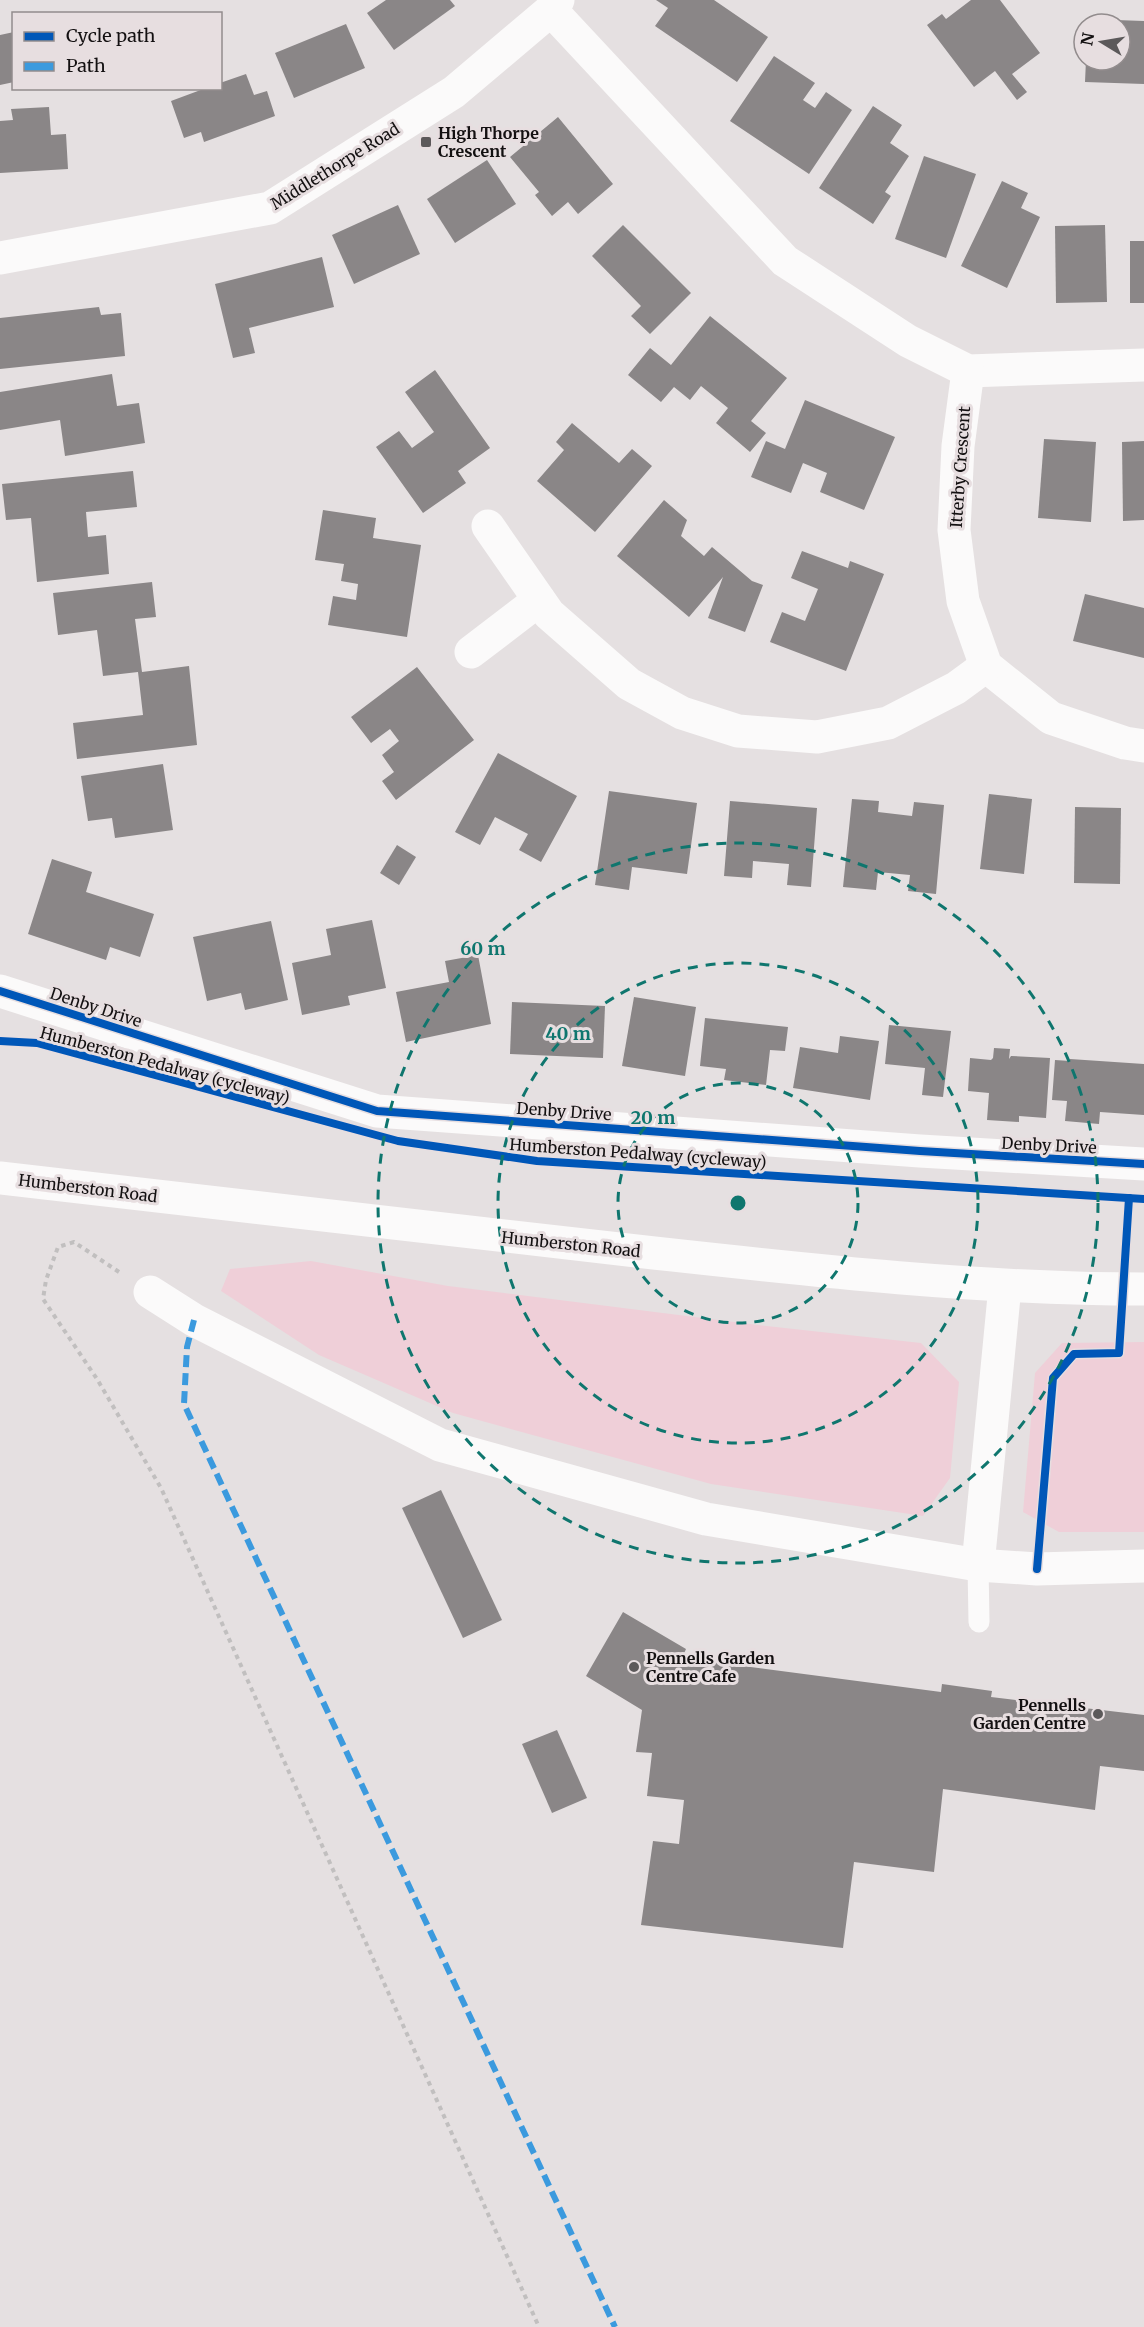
<svg xmlns="http://www.w3.org/2000/svg" width="1144" height="2327" font-family="Merriweather,serif">
  <style>
    .green { fill: #efcfd8 }
    .building { fill: #8a8687 }
    .lines { fill: none; stroke-linecap: round; stroke-linejoin: round }
    .path { stroke: #c1bfbf; stroke-width: 4; stroke-dasharray: 4.5 4.5; stroke-linecap: butt }
    .lane { stroke: #fbfafa; stroke-width: 21 }
    .street { stroke: #fbfafa; stroke-width: 33 }
    .primary { stroke: #fbfafa; stroke-width: 33 }
    .quiet { stroke: #3b9ade; stroke-width: 6; stroke-dasharray: 12 6; stroke-linecap: butt }
    .cycleway-casing { stroke: #e7dee0; stroke-width: 11 }
    .cycleway { stroke: #0057b8; stroke-width: 8 }
    .ring { fill: none; stroke: #0f766e; stroke-width: 3; stroke-dasharray: 10 8 }
    .poi-dot { fill: #5c595a; stroke: #e7dee0; stroke-width: 2 }
    .labels { text-anchor: middle; dominant-baseline: central; stroke-width: 6; stroke-linejoin: round; paint-order: stroke }
    .poi-label { font-size: 16px; font-weight: bold; fill: #131011; stroke: #e7dee0; text-anchor: start }
    .street-label { font-size: 16px; fill: #131011; stroke: #e7dee0 }
    .centre { fill: #0f766e; stroke: #e7dee0; stroke-width: 3 }
    .ring-label { font-size: 18px; text-anchor: middle; font-weight: bold; fill: #0f766e; stroke: #e7dee0; stroke-width: 6; stroke-linejoin: round; paint-order: stroke }
  </style>
  <rect width="100%" height="100%" fill="#e5e0e1"/>
  <g class="green">
    <polygon points="311,1261 448,1286 758,1325 921,1343 959,1382 950,1478 923,1516 711,1484 453,1413 319,1355 221,1291 230,1269"/>
    <polygon points="1144,1342 1144,1532 1059,1532 1023,1512 1035,1373 1062,1343"/>
  </g>
  <g class="building">
    <polygon points="386,0 450,0 455,6 394,50 367,13"/>
    <polygon points="656,0 714,0 768,37 737,82 655,26 668,8"/>
    <polygon points="971,0 1000,0 1040,53 1012,74 1027,92 1017,100 995,71 974,87 927,25 942,14 946,19"/>
    <polygon points="1087,19 1144,21 1144,84 1085,82 1086,60 1120,60 1120,24 1087,24"/>
    <polygon points="346,24 365,68 294,98 275,53"/>
    <polygon points="14,32 14,82 0,85 0,35"/>
    <polygon points="774,56 815,83 803,100 815,108 826,92 852,110 809,174 730,121"/>
    <polygon points="246,74 254,95 267,91 275,116 204,142 201,132 184,138 171,101 206,88 220,88 220,83"/>
    <polygon points="873,106 902,125 890,143 909,156 885,192 891,196 873,224 819,188"/>
    <polygon points="49,107 51,135 66,134 68,169 0,173 0,121 13,120 11,109"/>
    <polygon points="558,117 613,184 578,214 568,202 552,216 535,195 539,192 510,157"/>
    <polygon points="924,156 976,174 946,258 895,239"/>
    <polygon points="487,160 516,204 455,243 427,199"/>
    <polygon points="1002,181 1028,193 1021,208 1040,217 1007,288 961,266"/>
    <polygon points="398,205 420,254 354,284 332,235"/>
    <polygon points="623,225 691,293 650,334 631,316 641,306 592,256"/>
    <polygon points="1105,225 1107,302 1056,303 1055,226"/>
    <rect x="1130" y="241" width="14" height="62"/>
    <polygon points="322,257 334,307 249,328 255,353 233,358 215,284"/>
    <polygon points="99,307 101,315 121,313 125,356 0,369 0,318"/>
    <polygon points="710,316 787,378 751,421 766,433 750,452 716,423 728,408 701,386 690,400 674,387 661,402 628,375 650,348 671,365"/>
    <polygon points="435,370 490,448 458,471 466,483 423,513 376,447 399,431 412,448 434,432 405,392"/>
    <polygon points="112,374 117,406 139,403 145,443 65,456 60,420 0,430 0,392"/>
    <polygon points="805,400 895,437 864,510 820,492 827,473 803,463 791,493 751,477 766,441 785,449"/>
    <polygon points="572,423 619,463 632,449 652,466 595,532 537,481 564,450 556,442"/>
    <polygon points="1044,439 1096,442 1091,522 1038,518"/>
    <polygon points="1144,441 1144,520 1123,521 1122,442"/>
    <polygon points="133,471 137,507 86,512 88,537 106,535 109,574 37,582 31,518 6,520 2,484"/>
    <polygon points="664,500 687,520 681,536 704,556 712,547 752,581 763,585 745,632 708,618 723,577 689,617 617,556"/>
    <polygon points="323,510 376,518 373,538 421,545 407,637 328,625 333,596 356,600 358,584 341,581 344,564 315,560"/>
    <polygon points="802,551 848,568 850,561 884,574 846,671 770,642 782,612 805,621 818,589 791,578"/>
    <polygon points="152,582 156,617 135,619 142,672 189,666 197,745 77,759 73,723 143,715 138,672 103,676 97,630 58,635 53,593"/>
    <polygon points="1085,594 1144,608 1144,658 1073,641"/>
    <polygon points="417,667 474,740 396,800 382,781 394,772 382,755 399,741 390,729 371,743 351,717"/>
    <polygon points="498,753 577,796 541,862 519,850 528,834 495,817 480,845 455,832"/>
    <polygon points="163,764 173,830 115,838 112,818 88,821 81,776"/>
    <polygon points="609,791 697,803 687,874 632,867 629,890 595,885"/>
    <polygon points="989,794 1032,799 1024,874 980,869"/>
    <polygon points="852,799 879,801 878,812 912,816 914,802 944,805 936,894 908,891 910,875 878,872 876,890 843,887"/>
    <polygon points="730,801 817,808 811,887 787,885 789,864 753,861 752,878 724,876"/>
    <polygon points="1075,807 1121,808 1120,884 1074,883"/>
    <polygon points="397,845 416,857 399,885 380,873"/>
    <polygon points="52,859 92,872 86,892 154,914 140,957 110,947 106,960 28,934"/>
    <polygon points="372,920 386,988 348,996 350,1005 302,1015 292,963 331,955 326,929"/>
    <polygon points="271,921 288,1000 245,1010 241,993 207,1001 193,937"/>
    <polygon points="478,955 491,1024 406,1042 396,992 449,982 445,961"/>
    <polygon points="634,997 696,1007 685,1076 622,1066"/>
    <polygon points="512,1002 605,1006 603,1058 510,1054"/>
    <polygon points="705,1018 788,1027 785,1051 770,1050 766,1085 724,1080 726,1069 700,1066"/>
    <polygon points="889,1025 951,1031 943,1097 922,1095 925,1068 885,1064"/>
    <polygon points="840,1036 879,1041 870,1100 793,1088 800,1047 838,1053"/>
    <polygon points="994,1048 1010,1049 1009,1059 1011,1056 1050,1058 1046,1118 1019,1116 1019,1122 987,1120 989,1093 968,1091 970,1058 991,1060 993,1058"/>
    <polygon points="1070,1059 1144,1064 1144,1115 1100,1112 1099,1124 1065,1121 1067,1101 1052,1100 1055,1060 1070,1061"/>
    <polygon points="441,1490 502,1620 463,1638 402,1508"/>
    <polygon points="623,1612 686,1649 682,1658 941,1692 942,1684 992,1691 991,1697 1144,1715 1144,1771 1100,1766 1095,1810 943,1789 934,1872 854,1862 843,1948 641,1925 653,1841 679,1844 684,1800 647,1796 652,1753 636,1752 642,1710 586,1676"/>
    <polygon points="557,1730 587,1798 552,1813 522,1744"/>
  </g>
  <g class="lines">
    <polyline class="path" points="119,1272 74,1242 58,1247 46,1280 43,1299 97,1379 161,1488 539,2327"/>
    <polyline class="lane" points="978,1565 979,1622"/>
    <g class="street">
      <polyline points="551,10 785,261 908,341 968,371 1144,365"/>
      <polyline points="0,258 270,208 454,92 551,10 558,0"/>
      <polyline points="968,371 958,446 954,530 963,601 986,666 1051,718 1125,743 1144,746"/>
      <polyline points="488,526 549,614 629,684 682,713 738,731 817,737 888,723 956,688 986,666"/>
      <polyline points="471,652 539,600"/>
      <polyline points="0,991 377,1111 920,1151 1144,1164"/>
      <polyline points="150,1292 194,1320 440,1445 706,1519 978,1565 1037,1569 1144,1566"/>
      <polyline points="978,1565 1005,1286"/>
    </g>
    <path class="primary" d="M0,1178c218,26 436,52 654,75 163,18 326,36 490,36"/>
    <polyline class="quiet" points="194,1320 187,1347 184,1404 615,2327"/>
    <defs>
      <g id="cycleway">
        <polyline points="0,991 377,1111 920,1151 1144,1164"/>
        <polyline points="0,1041 37,1043 398,1141 537,1161 1144,1199"/>
        <polyline points="1037,1569 1053,1378 1074,1354 1119,1353 1129,1198"/>
      </g>
    </defs>
    <use href="#cycleway" class="cycleway-casing"/>
    <use href="#cycleway" class="cycleway"/>
  </g>
  <g class="ring">
    <circle cx="738" cy="1203" r="120"/>
    <circle cx="738" cy="1203" r="240"/>
    <circle cx="738" cy="1203" r="360"/>
  </g>
  <g class="poi-dot">
    <rect x="420" y="136" width="12" height="12" rx="3"/>
    <circle cx="634" cy="1667" r="6"/>
    <circle cx="1098" cy="1714" r="6"/>
  </g>
  <g class="labels">
    <g class="poi-label">
      <text x="438" y="133">High Thorpe<tspan x="438" dy="18">Crescent</tspan></text>
      <text x="646" y="1658">Pennells Garden<tspan x="646" dy="18">Centre Cafe</tspan></text>
      <text x="1086" y="1705" text-anchor="end">Pennells<tspan x="1086" dy="18">Garden Centre</tspan></text>
    </g>
    <g class="street-label">
      <text transform="translate(335 166) rotate(-32)">Middlethorpe Road</text>
      <text transform="translate(960 467) rotate(-86)">Itterby Crescent</text>
      <text transform="translate(96 1007) rotate(18)">Denby Drive</text>
      <text transform="translate(165 1065) rotate(15)">Humberston Pedalway (cycleway)</text>
      <text transform="translate(564 1111) rotate(4)">Denby Drive</text>
      <text transform="translate(1049 1145) rotate(3)">Denby Drive</text>
      <text transform="translate(638 1153) rotate(4)">Humberston Pedalway (cycleway)</text>
      <text transform="translate(88 1188) rotate(7)">Humberston Road</text>
      <text transform="translate(571 1244) rotate(6)">Humberston Road</text>
    </g>
  </g>
  <circle cx="738" cy="1203" r="9" class="centre"/>
  <g class="ring-label">
    <text x="483" y="955">60 m</text>
    <text x="568" y="1040">40 m</text>
    <text x="653" y="1124">20 m</text>
  </g>
  <rect x="12" y="12" width="210" height="78" fill="#e7dee0" stroke="#928c8d" stroke-width="1.5"/>
  <rect x="24" y="32" width="30" height="9" fill="#0057b8" stroke="#928c8d" stroke-width="1.5"/>
  <text x="66" y="42" font-size="18" fill="#131011">Cycle path</text>
  <rect x="24" y="62" width="30" height="9" fill="#3b9ade" stroke="#928c8d" stroke-width="1.5"/>
  <text x="66" y="72" font-size="18" fill="#131011">Path</text>
  <g transform="translate(1102 42) rotate(281)"><circle r="28" fill="#e7dee0" stroke="#928c8d" stroke-width="1.5"/>
  <path d="M0-4.5L10 22L0 15L-10 22Z" fill="#5c595a"/>
  <text y="-9" font-size="16" font-weight="bold" text-anchor="middle" fill="#131011">N</text>
  </g>
</svg>
